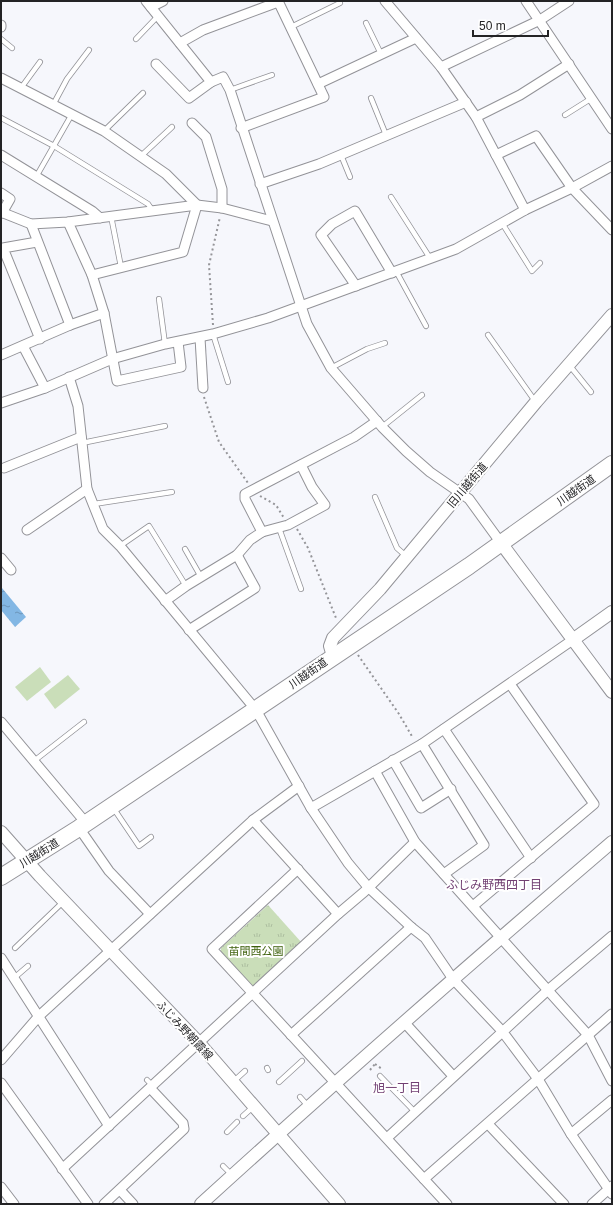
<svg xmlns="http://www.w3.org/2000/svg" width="613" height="1205" font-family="Helvetica,'Noto Sans JP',sans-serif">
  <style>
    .grass { fill: url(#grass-tufts) }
    .pitch { fill: #cadeb9 }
    .water { fill: url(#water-ripples) }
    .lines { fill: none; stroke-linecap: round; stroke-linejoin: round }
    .lane-casing { stroke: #939398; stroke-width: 6 }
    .street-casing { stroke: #939398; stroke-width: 11 }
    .secondary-casing { stroke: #939398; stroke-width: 14 }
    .highway-casing { stroke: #939398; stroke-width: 18 }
    .path { stroke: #959599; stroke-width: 2; stroke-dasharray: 2 3; stroke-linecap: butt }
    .lane { stroke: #fff; stroke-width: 4.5 }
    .street { stroke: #fff; stroke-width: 9 }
    .secondary { stroke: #fff; stroke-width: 12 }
    .highway { stroke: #fff; stroke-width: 16 }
    .labels { text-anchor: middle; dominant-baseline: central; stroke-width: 4; stroke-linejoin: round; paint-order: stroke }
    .street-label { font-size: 11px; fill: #232325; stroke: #fff }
    .park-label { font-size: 11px; fill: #3e610c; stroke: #fff }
    .neighbourhood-label { font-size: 12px; fill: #724073; stroke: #fff }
  </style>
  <defs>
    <pattern id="grass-tufts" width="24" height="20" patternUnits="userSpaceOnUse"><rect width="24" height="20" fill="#cadeb9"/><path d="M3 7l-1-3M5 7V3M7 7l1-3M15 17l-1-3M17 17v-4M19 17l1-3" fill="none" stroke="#adbe9f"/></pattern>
    <pattern id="water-ripples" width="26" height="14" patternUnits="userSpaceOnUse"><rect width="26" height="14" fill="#83b7e4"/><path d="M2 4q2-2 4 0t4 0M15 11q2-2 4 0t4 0" fill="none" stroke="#6b94b9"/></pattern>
  </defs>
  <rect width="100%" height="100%" fill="#f6f7fc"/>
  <polygon class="grass" points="268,905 302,943 256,985 252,985 221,952 221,948"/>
  <g class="pitch">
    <polygon points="40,667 51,682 27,701 15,687"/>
    <polygon points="68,675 80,689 55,709 44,694"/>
  </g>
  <polygon class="water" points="2,588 26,617 15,627 1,610"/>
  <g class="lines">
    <defs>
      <g id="lane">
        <polyline points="366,23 381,54"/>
        <polyline points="291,27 340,3"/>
        <polyline points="1,39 12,48"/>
        <polyline points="136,39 158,16"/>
        <polyline points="21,88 40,62"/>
        <polyline points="230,90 272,75"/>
        <polyline points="371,98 386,135"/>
        <polyline points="53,105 67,79 89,50"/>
        <polyline points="565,115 592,98"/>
        <polyline points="1,118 54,146 148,204 153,211"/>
        <polyline points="104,131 143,93"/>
        <polyline points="341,155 350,177"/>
        <polyline points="141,156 172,127"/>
        <polyline points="36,177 72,114"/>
        <polyline points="391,197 430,258"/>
        <polyline points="111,216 121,267"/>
        <polyline points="502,223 532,271 540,263"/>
        <polyline points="396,271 426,326"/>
        <polyline points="159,299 165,344"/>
        <polyline points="213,334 228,382"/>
        <polyline points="488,335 535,401"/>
        <polyline points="570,366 591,392"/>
        <polyline points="331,368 367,349 385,343"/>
        <polyline points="382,427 422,395"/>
        <polyline points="82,443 165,426"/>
        <polyline points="375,497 397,548 406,556"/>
        <polyline points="94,504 172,492"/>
        <polyline points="279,528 301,589"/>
        <polyline points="120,546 149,526 186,586"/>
        <polyline points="185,549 201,577"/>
        <polyline points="34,761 84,722"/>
        <polyline points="114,809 139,846 151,837"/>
        <polyline points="15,948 63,902"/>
        <polyline points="14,978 28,966"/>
        <polyline points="267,1068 268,1070"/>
        <polyline points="380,1076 415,1112"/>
        <polyline points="147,1080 153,1086"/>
        <polyline points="234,1081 245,1071"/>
        <polyline points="279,1082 302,1061"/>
        <polyline points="300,1097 308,1106"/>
        <polyline points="243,1116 254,1106"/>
        <polyline points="227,1132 237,1122"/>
        <polyline points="223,1166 232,1175"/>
      </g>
      <g id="street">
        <polyline points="146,1 211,82 189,98 156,64"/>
        <polyline points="385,1 441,67 476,117 525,210"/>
        <polyline points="526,1 612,129"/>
        <polyline points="151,7 163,1"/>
        <polyline points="1,25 1,27"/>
        <polyline points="180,43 203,30 278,2"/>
        <polyline points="441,67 540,20 569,1"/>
        <polyline points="1,78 104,131 166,174 197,205"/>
        <polyline points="211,82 223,77 230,90 301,306 307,324 331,368 382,427 406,451 430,472 469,499 501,543"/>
        <polyline points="318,84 416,38"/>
        <polyline points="476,117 520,95 569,64"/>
        <polyline points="192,123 206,137 222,189 222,208"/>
        <polyline points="241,128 324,97 278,1"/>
        <polyline points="1,155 92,211 100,218"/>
        <polyline points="496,155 536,136 572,188 612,230"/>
        <polyline points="260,184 319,164 466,102"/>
        <polyline points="1,193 10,199 2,213"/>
        <polyline points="1,212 31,224 68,222 197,205 222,208 272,221"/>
        <polyline points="68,222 92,275 104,313 117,381 181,367 178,342"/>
        <polyline points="31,224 70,325"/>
        <polyline points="37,242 3,248 40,339"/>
        <polyline points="92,275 183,252 197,205"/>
        <polyline points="356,286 321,235 332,224 355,211 392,273"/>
        <polyline points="200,338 203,388"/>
        <polyline points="23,346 45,388"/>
        <polyline points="1,355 70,325 104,313"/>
        <polyline points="69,377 78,406 87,489 103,529 120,546 256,710 311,808 348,863 368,887 411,927 425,938 453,979 502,1031 538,1079 571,1134 612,1194"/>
        <polyline points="1,403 45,388 112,359 165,344 213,334 268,318 456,249 525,210 572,188 612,166"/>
        <polyline points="4,468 81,437"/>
        <polyline points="27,530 87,489"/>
        <polyline points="262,532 245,499 245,494 354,437 377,421"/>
        <polyline points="1,558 11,570"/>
        <polyline points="165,601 186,586 237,555 250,540 262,532 288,525 325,505 312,487 301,465"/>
        <polyline points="189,630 255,588 237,555"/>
        <polyline points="1,722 86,823"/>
        <polyline points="444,729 531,858"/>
        <polyline points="422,744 484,845 444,874"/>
        <polyline points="393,760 421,808 451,789"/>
        <polyline points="375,771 415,842 588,1035 612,1081"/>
        <polyline points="311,808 422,744 574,639"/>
        <polyline points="253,820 299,786"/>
        <polyline points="79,828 109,871 150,914"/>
        <polyline points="298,869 212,949 447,1204"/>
        <polyline points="473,906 594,804 510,684"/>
        <polyline points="1,958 109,1126"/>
        <polyline points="404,1022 453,1076"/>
        <polyline points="291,1035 411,927"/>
        <polyline points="1,1060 39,1016 253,820 338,914"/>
        <polyline points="1,1083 88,1204"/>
        <polyline points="488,1124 564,1204"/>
        <polyline points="571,1134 612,1100"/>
        <polyline points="387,1138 548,990 612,936"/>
        <polyline points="62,1169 338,914 364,892 415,842"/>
        <polyline points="424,1179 612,1014"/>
        <polyline points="1,1187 14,1204"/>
        <polyline points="120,1190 133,1204"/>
        <polyline points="104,1204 184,1129 183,1123 151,1089"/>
        <polyline points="592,1204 612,1186"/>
      </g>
      <g id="secondary">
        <polyline points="501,543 612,692"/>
        <polyline points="574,639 612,612"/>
        <polyline points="333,656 330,646 333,638 380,589 536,402 612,315"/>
        <polyline points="1,832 40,876 199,1043 339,1204"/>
        <path d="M201,1204c135,-123 272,-243 411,-362"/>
      </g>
      <polyline id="highway" points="1,877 79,828 469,566 612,464"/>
    </defs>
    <use href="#lane" class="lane-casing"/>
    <use href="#street" class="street-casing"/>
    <use href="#secondary" class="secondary-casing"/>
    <use href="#highway" class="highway-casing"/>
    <g class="path">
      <polyline points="213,325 209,265 220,217"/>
      <polyline points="204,397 219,442 248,483"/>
      <polyline points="260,496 276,505 284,518"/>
      <polyline points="297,529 308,548 336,618"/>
      <polyline points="358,655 399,714 413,738"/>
      <polyline points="375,1064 382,1069"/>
      <polyline points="370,1070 375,1064"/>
    </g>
    <use href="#lane" class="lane"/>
    <use href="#street" class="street"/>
    <use href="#secondary" class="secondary"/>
    <use href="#highway" class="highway"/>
  </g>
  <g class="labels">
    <g class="street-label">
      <text transform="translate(467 485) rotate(-50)">旧川越街道</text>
      <text transform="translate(576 490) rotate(-35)">川越街道</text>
      <text transform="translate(308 673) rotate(-35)">川越街道</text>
      <text transform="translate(39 853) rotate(-32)">川越街道</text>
      <text transform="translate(185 1030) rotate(47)">ふじみ野朝霞線</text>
    </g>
    <g class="park-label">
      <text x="256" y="951">苗間西公園</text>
    </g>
    <g class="neighbourhood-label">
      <text x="494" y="885">ふじみ野西四丁目</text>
      <text x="397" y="1088">旭一丁目</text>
    </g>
  </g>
  <rect width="613" height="1205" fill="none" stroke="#232325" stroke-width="4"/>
  <path d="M473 30v6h75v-6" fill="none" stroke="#232325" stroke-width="2"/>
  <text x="479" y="30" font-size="12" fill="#232325" stroke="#ffffff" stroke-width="3" paint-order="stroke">50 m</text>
</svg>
